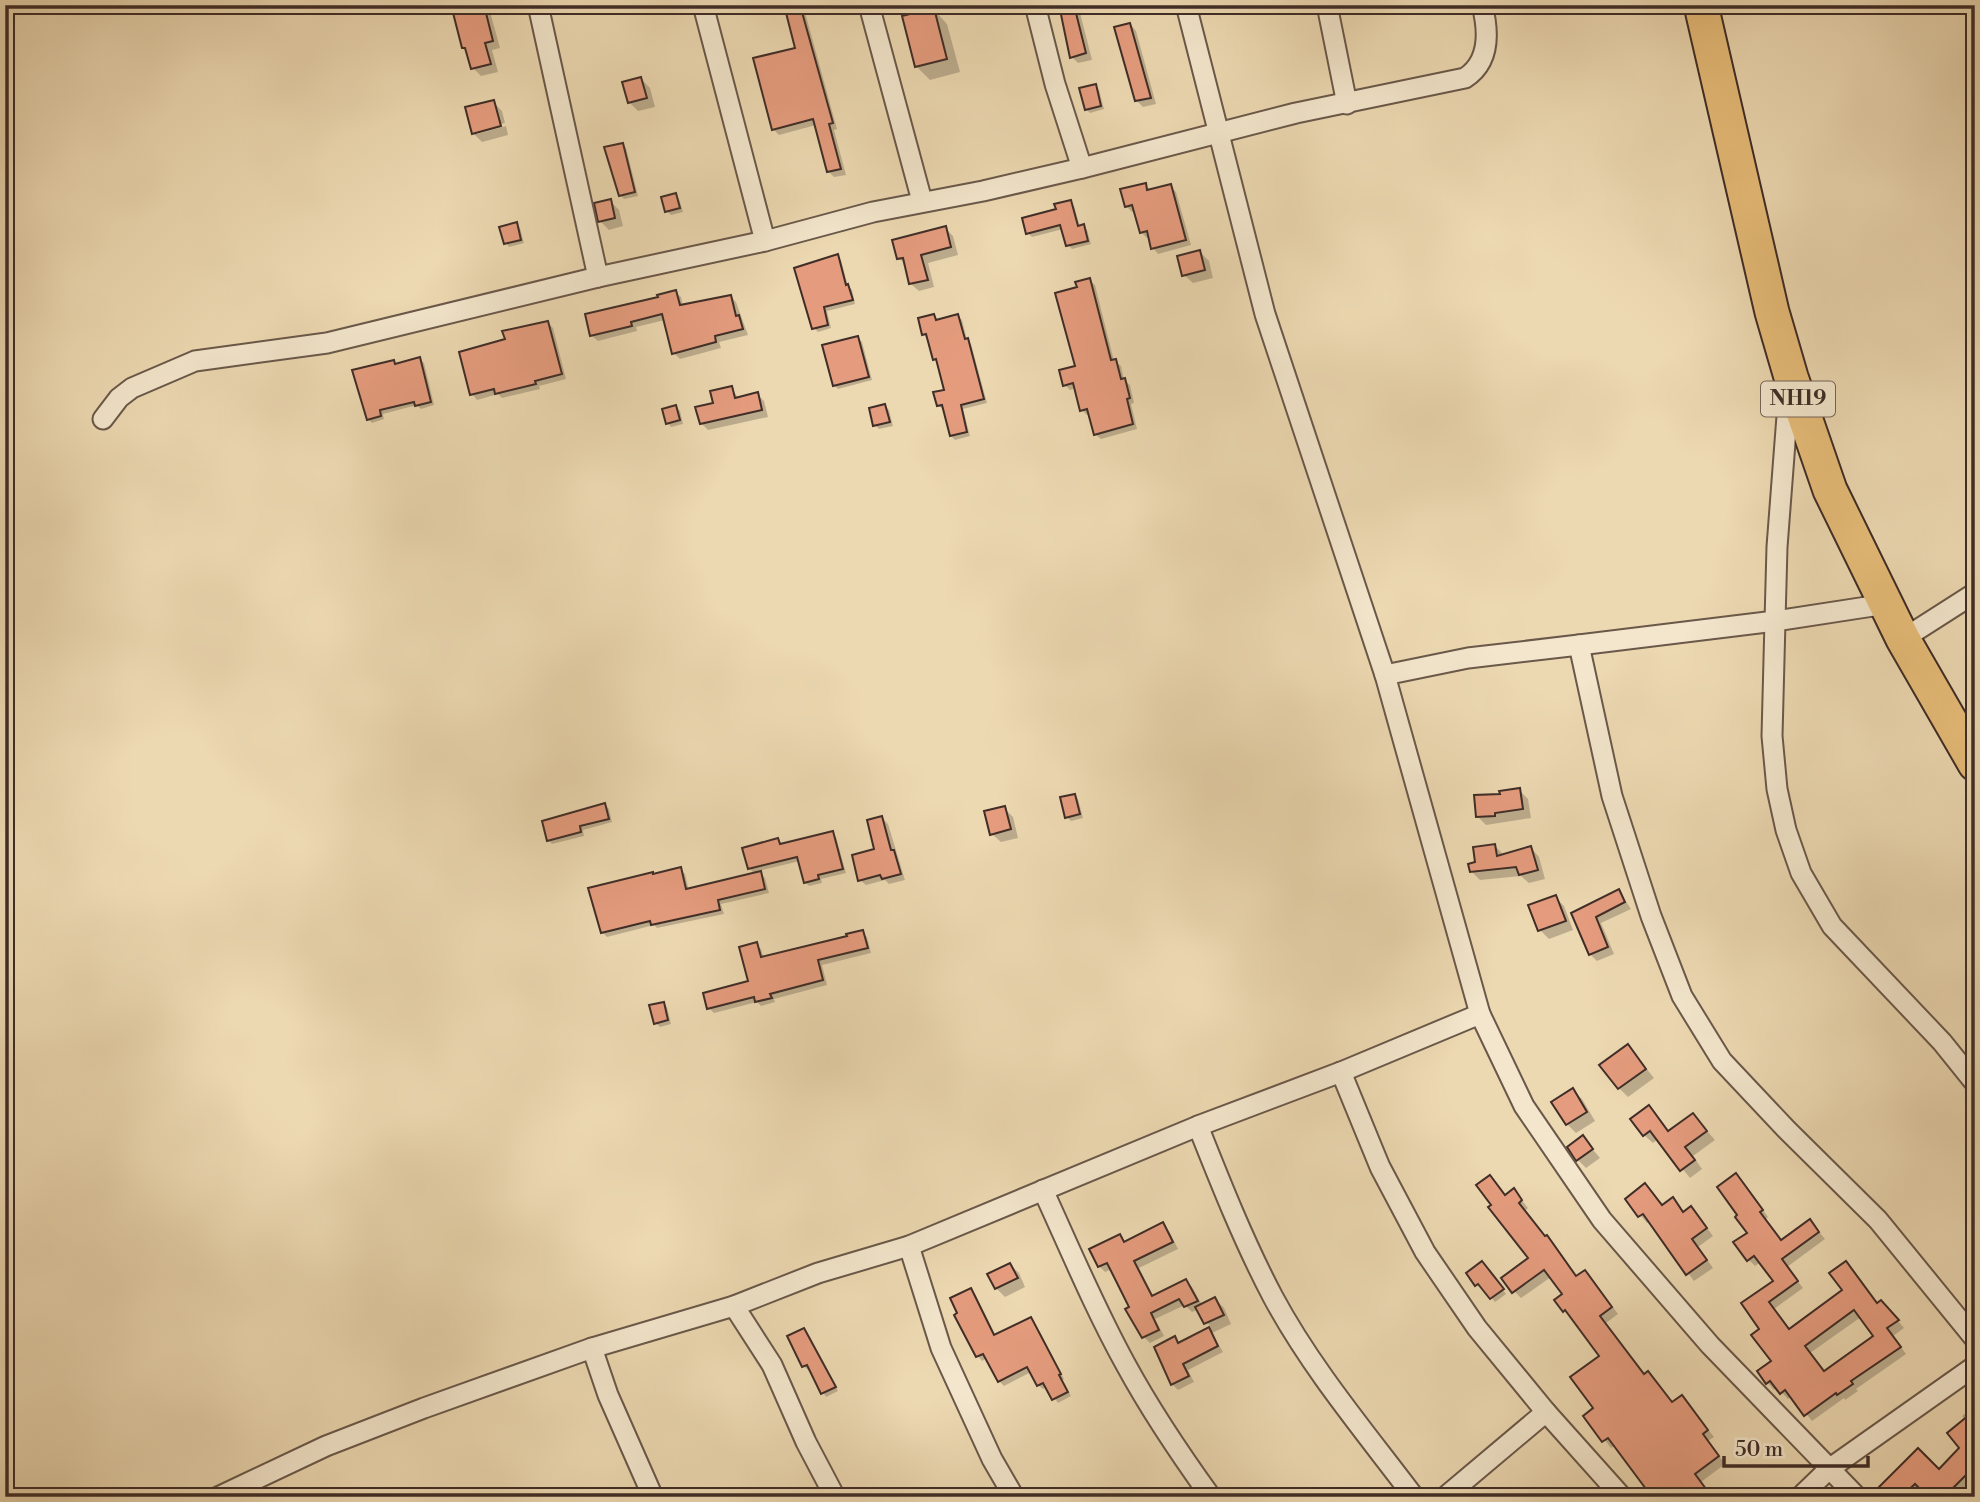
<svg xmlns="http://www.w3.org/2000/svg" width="1980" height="1502" font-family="'Libre Bodoni',serif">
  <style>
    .shadow { fill: #0003; fill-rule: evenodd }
    .building { fill: #e59c7e; stroke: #3f2d27; stroke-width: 2; fill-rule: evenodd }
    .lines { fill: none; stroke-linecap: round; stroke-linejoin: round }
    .minor-casing { stroke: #6a584a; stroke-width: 23 }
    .trunk-casing { stroke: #3f2d27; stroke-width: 37 }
    .minor { stroke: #f3e6cc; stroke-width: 19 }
    .trunk { stroke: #e6bc78; stroke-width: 33 }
    .labels { text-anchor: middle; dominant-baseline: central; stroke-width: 6; stroke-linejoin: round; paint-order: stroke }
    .shield { fill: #f3e6cc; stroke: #756458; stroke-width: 2 }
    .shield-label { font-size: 21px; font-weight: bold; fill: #3f2d27 }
  </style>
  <rect width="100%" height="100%" fill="#ecd8b1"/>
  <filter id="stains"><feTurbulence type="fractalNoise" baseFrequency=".00286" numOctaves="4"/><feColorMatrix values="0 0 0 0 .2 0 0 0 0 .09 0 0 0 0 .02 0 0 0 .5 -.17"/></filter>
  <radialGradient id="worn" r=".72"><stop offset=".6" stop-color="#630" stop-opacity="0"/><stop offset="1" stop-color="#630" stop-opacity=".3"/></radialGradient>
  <g class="shadow">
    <polygon points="461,5 486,5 489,8 500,48 492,50 498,72 481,76 473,68 468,52 464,47"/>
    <polygon points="569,5 615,5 576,15"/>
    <polygon points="786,5 803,5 837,129 834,130 846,175 834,177 828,171 816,125 779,135 773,129 797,49"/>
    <polygon points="1060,5 1078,5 1092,60 1078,63 1072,57"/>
    <polygon points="934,10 947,24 960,72 930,80 916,66"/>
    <polygon points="1130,24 1136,31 1156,104 1143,107 1137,101"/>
    <polygon points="641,79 650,88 655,107 638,111 629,102"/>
    <polygon points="1095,86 1099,90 1104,109 1090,113 1086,109"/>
    <polygon points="493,102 502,111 505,123 477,130 477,134 506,126 508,135 482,142 473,133"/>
    <polygon points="622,145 626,148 638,196 624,199 620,195"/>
    <polygon points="1145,184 1151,191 1170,186 1176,192 1191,245 1158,254 1153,248 1150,237 1147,238 1141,232 1136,211 1132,212 1126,206"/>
    <polygon points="675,195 679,199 683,212 671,215 667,211"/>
    <polygon points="610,201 619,210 623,226 609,230 600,221"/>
    <polygon points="1070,202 1074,206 1080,227 1083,226 1087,230 1091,244 1072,249 1068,245 1063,229 1032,237 1028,233"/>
    <polygon points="516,224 520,228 524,243 509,247 506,243"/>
    <polygon points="945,228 953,236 958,255 928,263 934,287 919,291 911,284 907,266 899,258"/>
    <polygon points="1200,252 1209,261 1213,278 1193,283 1184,275"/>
    <polygon points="838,256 841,260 848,286 852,290 855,304 827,311 831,328 818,332 814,328"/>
    <polygon points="1089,280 1095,285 1114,361 1121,366 1124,380 1130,385 1134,403 1131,404 1137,429 1101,439 1095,434 1090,414 1087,415 1082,410 1076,388 1070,390 1065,385 1077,367 1079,289"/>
    <polygon points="675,292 681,297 683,306 731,297 736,302 748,335 719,342 721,348 680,359 674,353 665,320 636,327 637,331 598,341 592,336 587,315 660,298"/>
    <polygon points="934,316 938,320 958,316 962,320 967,340 971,344 987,403 963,409 970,436 955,440 951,436 944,409 938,406 946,391 939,363 924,334"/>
    <polygon points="548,323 553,328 566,379 539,386 540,389 502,398 498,394 477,400 472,394 507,341"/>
    <polygon points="858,338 862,342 872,380 838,389 834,385"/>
    <polygon points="420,359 424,363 434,405 421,409 417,405 383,414 384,419 372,423 368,419 393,362 396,365"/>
    <polygon points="731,388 739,399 757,394 764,401 768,417 708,430 701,423"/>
    <polygon points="885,406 889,410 893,426 879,429 875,425"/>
    <polygon points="676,407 680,411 683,424 671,427 668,423"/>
    <polygon points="1519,790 1528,799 1531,818 1486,825 1477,816 1502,795"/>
    <polygon points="1074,796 1078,799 1083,818 1071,821 1067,817"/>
    <polygon points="605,805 609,809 612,822 583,830 584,836 552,844 548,840"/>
    <polygon points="1004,808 1013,817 1018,838 1001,842 992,834"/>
    <polygon points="882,818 888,824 905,880 889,884 885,880 866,885 860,880 877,851"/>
    <polygon points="832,833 836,837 846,873 821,879 822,883 809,886 805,882 800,861 758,871 765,878 769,893 721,904 724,914 657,928 654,925 607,937 602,932 654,876 680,869 685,874 689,891 755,874 749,868 778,840 782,844"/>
    <polygon points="1495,846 1504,855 1531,848 1539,857 1545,879 1529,883 1521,876 1480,880 1471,871"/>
    <polygon points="1619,891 1631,909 1601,923 1614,954 1597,961 1590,954 1573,913"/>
    <polygon points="1555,897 1564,906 1573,930 1549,939 1540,930"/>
    <polygon points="862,932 867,937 871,953 822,965 827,985 774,999 775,1002 761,1006 757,1002 714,1013 709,1008 750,983 756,944 761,949 764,959 849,938"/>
    <polygon points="663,1004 667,1007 671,1024 660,1027 656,1023"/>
    <polygon points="1628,1046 1654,1078 1628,1097 1619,1088"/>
    <polygon points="1573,1091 1582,1099 1595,1121 1576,1133 1567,1124"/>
    <polygon points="1649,1107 1669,1132 1693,1115 1715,1140 1693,1156 1702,1169 1690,1178 1658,1139 1653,1143 1644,1135"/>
    <polygon points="1583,1138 1600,1158 1586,1168 1578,1160"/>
    <polygon points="1490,1177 1506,1196 1520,1198 1528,1208 1525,1211 1545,1238 1554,1244 1577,1277 1585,1272 1592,1279 1618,1314 1606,1323 1645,1376 1648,1373 1673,1404 1682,1397 1714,1437 1708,1441 1725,1464 1701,1482 1712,1497 1656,1497 1616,1444 1611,1448 1586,1416 1596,1409 1601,1356 1556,1300 1564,1294 1551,1277 1521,1298 1514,1291 1531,1258 1493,1206"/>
    <path d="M1743,1182l25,35 -2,2 16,23 28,-21 15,18 -38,28 16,21 -29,21 16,21 54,-39 44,18 16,19 -11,8 13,18 -50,35 2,2 -13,9 -1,-2 -32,23 -20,-25 -4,3 -11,-12 -3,3 -15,-18 15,-10 -12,-33 -19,-25 32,-23 -14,-19 -6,4 -7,-7 1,-26zM1861,1317l15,20 -51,35 -15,-19z"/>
    <polygon points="1627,1199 1663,1207 1673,1199 1685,1213 1698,1216 1713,1236 1698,1247 1713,1268 1694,1281 1650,1221 1647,1223"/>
    <polygon points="1162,1224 1169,1231 1178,1249 1139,1268 1154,1297 1186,1281 1192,1287 1202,1305 1215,1299 1224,1308 1231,1324 1212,1333 1223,1352 1188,1370 1194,1382 1178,1390 1172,1384 1174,1338 1180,1344 1211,1328 1199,1309 1192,1312 1185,1305 1155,1319 1164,1336 1150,1343 1144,1337 1112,1269 1105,1272 1099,1266 1120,1236 1126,1242"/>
    <polygon points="1010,1265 1019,1273 1025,1287 1005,1297 996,1288"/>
    <polygon points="1486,1267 1506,1294 1495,1302 1483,1287 1481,1288 1477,1284"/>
    <polygon points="971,1290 975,1294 996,1336 1031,1319 1035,1323 1064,1379 1062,1380 1071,1396 1058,1403 1047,1387 1043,1389 1038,1385 1031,1372 1004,1386 999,1381 987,1358 982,1361 978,1356"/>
    <polygon points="804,1330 838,1391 826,1397 810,1369 808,1370 804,1366"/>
    <polygon points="1975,1405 1975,1482 1960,1497 1931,1497 1924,1490 1918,1497 1874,1497 1939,1472 1962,1449 1965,1420 1962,1416"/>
  </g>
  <g class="building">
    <polygon points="451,5 484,5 493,41 485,43 491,64 471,69 465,48 462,48"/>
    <polygon points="784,5 800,5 833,123 829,124 841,169 827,172 813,119 772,130 753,58 795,48"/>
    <polygon points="1059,5 1074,5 1086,53 1070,58"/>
    <polygon points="934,8 947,59 915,67 902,16"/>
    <polygon points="1130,23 1151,98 1135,101 1114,27"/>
    <polygon points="641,77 647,98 628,103 622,82"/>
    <polygon points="1096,84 1101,106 1085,110 1079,88"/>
    <polygon points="494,100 501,126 472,134 465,107"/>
    <polygon points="623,143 635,192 619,196 604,147"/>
    <polygon points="1146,183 1147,190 1171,184 1186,240 1151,249 1147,231 1140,233 1132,205 1125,207 1120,189"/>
    <polygon points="676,193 680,208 665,212 661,197"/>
    <polygon points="611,199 615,218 598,222 594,203"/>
    <polygon points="1071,200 1078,226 1084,224 1088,241 1066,246 1060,225 1026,234 1022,218 1056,209 1054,204"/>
    <polygon points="517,222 521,240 504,244 499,227"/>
    <polygon points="946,226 951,247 921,255 928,280 909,284 903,258 897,259 892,240"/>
    <polygon points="1200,250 1205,270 1182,276 1177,256"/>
    <polygon points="838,254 846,285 848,284 853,300 824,307 828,325 812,329 794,268"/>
    <polygon points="1090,278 1111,360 1116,359 1121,379 1125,378 1130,398 1127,399 1133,424 1094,435 1087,409 1080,411 1073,383 1063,386 1059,370 1075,366 1055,293 1077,287 1075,282"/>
    <polygon points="676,290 680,305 731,295 736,316 739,315 743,329 715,336 716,342 672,354 662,314 631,322 632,326 590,336 585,314 658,297 657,295"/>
    <polygon points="934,314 936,320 958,314 965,339 968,338 984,399 961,405 967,432 950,436 942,405 937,406 933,392 944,390 936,359 933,360 926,334 922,335 918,318"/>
    <polygon points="548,321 562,374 535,381 536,384 495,394 494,389 470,395 459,352 505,339 502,331"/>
    <polygon points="858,336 869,377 833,386 822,345"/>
    <polygon points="420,357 431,402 415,406 414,402 380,410 381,416 367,420 352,370 394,360 395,364"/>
    <polygon points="732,386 735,398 758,392 762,410 700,424 695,407 713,403 710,391"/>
    <polygon points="885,404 890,422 873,426 869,408"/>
    <polygon points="676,405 680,420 666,424 662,409"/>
    <polygon points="1520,788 1523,809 1495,813 1495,816 1476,817 1474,795 1500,794 1499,791"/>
    <polygon points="1075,794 1080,814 1065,818 1060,797"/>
    <polygon points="605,803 609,819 580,826 581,832 547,841 542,821"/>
    <polygon points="1005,806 1011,829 990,835 984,811"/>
    <polygon points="882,816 891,850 894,850 901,874 882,879 880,875 858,881 852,855 874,849 867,820"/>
    <polygon points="833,831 843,869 818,875 819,879 804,883 797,857 748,869 742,848 778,838 780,844"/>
    <polygon points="1495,844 1497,856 1531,846 1538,870 1519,875 1516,867 1470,872 1468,864 1475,862 1473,847"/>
    <polygon points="681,867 686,889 761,871 765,889 718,900 720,910 651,925 650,921 601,933 588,888 653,872 653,874"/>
    <polygon points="1619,889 1625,902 1596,917 1608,947 1589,955 1571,913"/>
    <polygon points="1556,895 1566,921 1538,931 1528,905"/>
    <polygon points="863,930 868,948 818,960 823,980 770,994 772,998 755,1002 754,997 707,1009 703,993 748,981 739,947 757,942 761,957 847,936 846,934"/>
    <polygon points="664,1002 668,1020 654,1024 649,1005"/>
    <polygon points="1628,1044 1646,1069 1618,1089 1599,1065"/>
    <polygon points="1573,1088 1587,1112 1566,1125 1551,1102"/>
    <polygon points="1649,1105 1668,1131 1693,1113 1707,1131 1685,1147 1695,1160 1680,1171 1650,1131 1643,1136 1630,1119"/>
    <polygon points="1583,1135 1593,1149 1576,1161 1567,1147"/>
    <path d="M1736,1173l27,37 -3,2 21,28 29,-21 9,13 -37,27 16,22 -29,21 20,27 53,-39 -13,-17 17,-12 31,42 4,-3 18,20 -12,8 14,19 -50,34 2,3 -16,11 -1,-2 -32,23 -19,-26 -5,4 -10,-13 -4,3 -9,-13 14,-10 -20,-26 8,-6 -18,-26 32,-22 -19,-25 -7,5 -14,-19 14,-9 -12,-16 2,-2 -20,-28zM1854,1310l19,26 -49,35 -19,-25z"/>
    <polygon points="1490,1175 1505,1195 1514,1188 1522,1200 1519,1203 1545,1236 1547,1235 1576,1276 1585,1270 1612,1307 1600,1316 1644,1374 1648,1371 1672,1402 1682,1395 1708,1430 1703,1434 1719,1456 1695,1474 1712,1497 1652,1497 1608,1438 1602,1442 1583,1416 1593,1408 1570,1377 1599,1356 1565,1310 1563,1312 1554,1300 1562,1294 1544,1270 1512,1293 1501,1278 1528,1258 1488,1207 1491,1205 1476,1185"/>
    <polygon points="1645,1183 1662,1205 1673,1197 1683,1212 1691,1206 1707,1228 1692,1239 1707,1260 1686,1275 1643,1214 1638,1217 1625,1199"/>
    <polygon points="1163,1222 1173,1242 1134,1261 1152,1296 1186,1279 1198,1301 1184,1307 1179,1299 1151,1313 1159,1330 1142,1338 1125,1309 1129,1307 1107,1263 1098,1267 1089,1249 1120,1234 1124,1242"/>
    <polygon points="1482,1261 1504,1289 1490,1299 1478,1284 1475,1286 1466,1273"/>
    <polygon points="1010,1263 1018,1278 995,1289 987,1274"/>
    <polygon points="971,1288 994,1335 1031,1317 1061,1374 1059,1375 1068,1392 1052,1400 1043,1383 1037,1386 1027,1367 998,1382 983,1354 976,1357 954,1315 957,1313 950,1298"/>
    <polygon points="1215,1297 1224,1315 1204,1324 1195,1307"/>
    <polygon points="1209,1327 1218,1346 1183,1364 1189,1376 1171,1385 1154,1347 1175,1336 1178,1343"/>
    <polygon points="804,1328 836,1387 821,1394 807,1365 802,1367 787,1336"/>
    <polygon points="1975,1410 1975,1466 1944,1497 1928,1497 1915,1484 1901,1497 1869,1497 1918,1448 1939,1469 1959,1448 1947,1433"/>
  </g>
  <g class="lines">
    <defs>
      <g id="minor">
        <polyline points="538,5 598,277"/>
        <polyline points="703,5 765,241"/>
        <polyline points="869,5 922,201"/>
        <polyline points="1035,5 1055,84 1082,168"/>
        <polyline points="1186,5 1265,314 1385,675"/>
        <polyline points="1327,5 1347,104"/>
        <polyline points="1789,390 1777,547 1775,621 1579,645 1612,796 1651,916 1682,996 1722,1061 1787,1130 1878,1220 1975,1339"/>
        <path d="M103,419l16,-21 13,-10 63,-27 132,-18 271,-66 167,-36 108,-29 110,-21 99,-23 214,-55 169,-35c25,-16 24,-46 17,-73"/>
        <polyline points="1886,604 1775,621 1772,736 1777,789 1786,830 1801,873 1832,926 1942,1042 1975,1083"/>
        <polyline points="1903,639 1975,593"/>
        <polyline points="1579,645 1468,658 1385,675 1480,1014 1524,1106 1602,1220 1710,1345 1857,1497"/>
        <polyline points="1341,1072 1380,1167 1425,1252 1477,1328 1546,1412 1622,1497"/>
        <path d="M1198,1126c23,58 46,116 75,171 38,71 92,135 141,200"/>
        <path d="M1043,1190c27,59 52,119 83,175 25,46 54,89 85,132"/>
        <polyline points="909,1246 941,1348 992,1459 1014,1497"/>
        <polyline points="734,1306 772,1365 806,1442 835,1497"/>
        <polyline points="592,1348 608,1395 653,1497"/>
        <polyline points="218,1497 326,1446 424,1408 592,1348 734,1306 818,1273 909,1246 1198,1126 1341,1072 1480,1014"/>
        <polyline points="1445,1497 1546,1412"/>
        <polyline points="1800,1497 1829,1469 1975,1366"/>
      </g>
      <polyline id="trunk" points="1701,5 1772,312 1791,377 1830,490 1903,639 1975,764"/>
    </defs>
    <use href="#minor" class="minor-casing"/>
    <use href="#trunk" class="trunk-casing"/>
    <use href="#minor" class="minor"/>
    <use href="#trunk" class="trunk"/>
  </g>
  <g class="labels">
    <rect class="shield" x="1761" y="381.5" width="74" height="35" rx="5"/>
    <g class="shield-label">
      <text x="1798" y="399">NH19</text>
    </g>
  </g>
  <rect width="1980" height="1502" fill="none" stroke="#ecd8b1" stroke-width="28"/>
  <rect x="7" y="7" width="1966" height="1488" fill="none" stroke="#3f2d27" stroke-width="3.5"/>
  <rect x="14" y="14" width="1952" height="1474" fill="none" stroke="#3f2d27" stroke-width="2"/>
  <path d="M1724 1456v10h144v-10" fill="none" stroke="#3f2d27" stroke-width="3.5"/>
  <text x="1735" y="1456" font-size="21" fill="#3f2d27" stroke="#f3e6cc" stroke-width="5" paint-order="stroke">50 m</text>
  <rect width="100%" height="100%" filter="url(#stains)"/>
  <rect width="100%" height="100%" fill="url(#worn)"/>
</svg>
